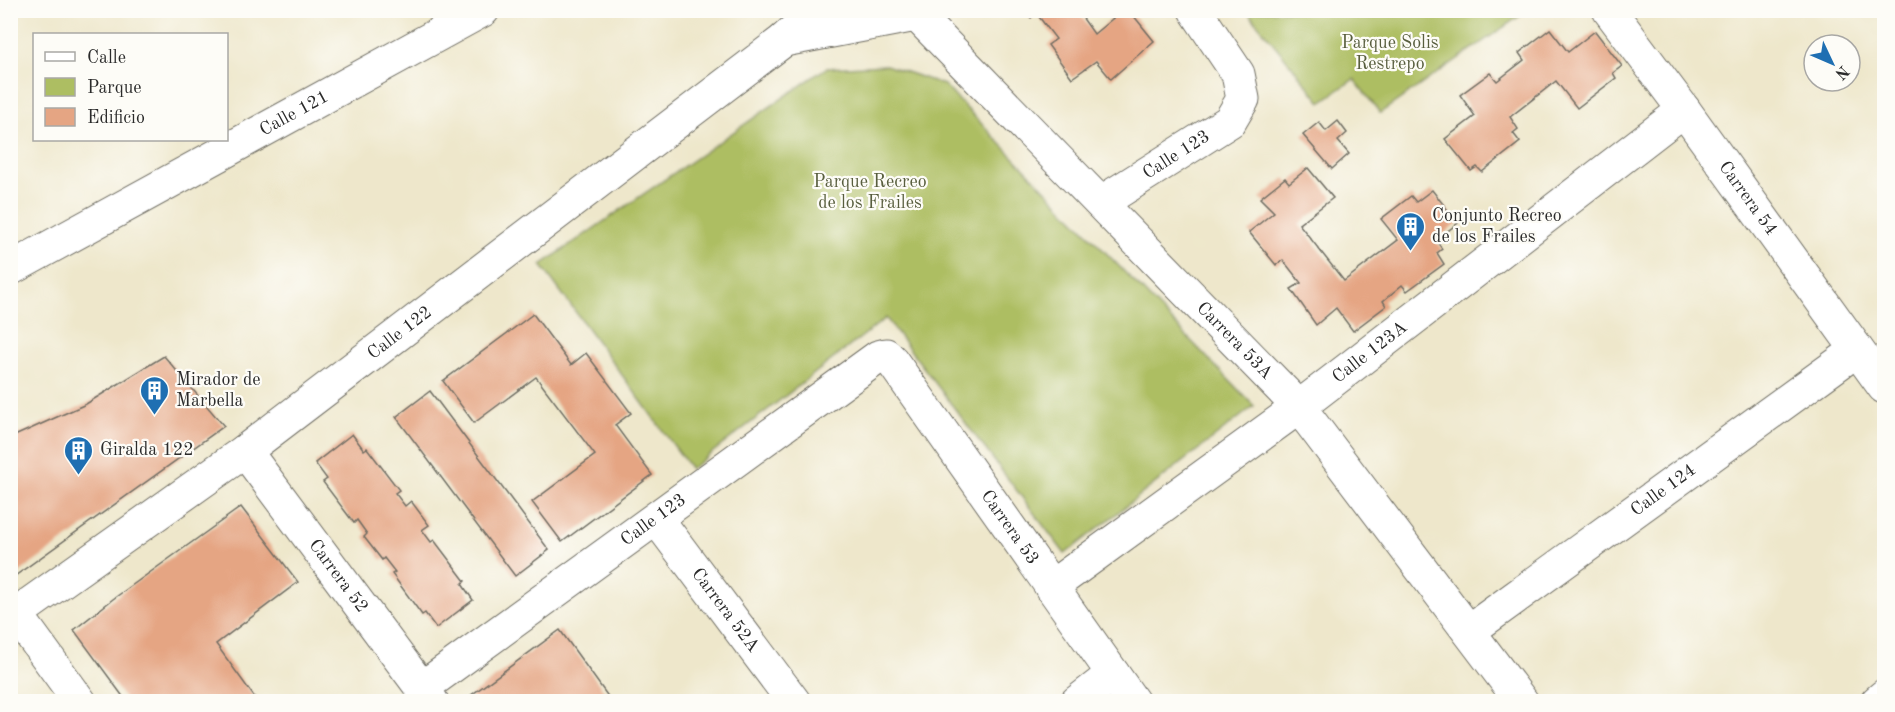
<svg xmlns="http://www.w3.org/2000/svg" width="1895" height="712" font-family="'Old Standard TT',serif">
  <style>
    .green { fill: #adbe62; stroke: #6c7446; stroke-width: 1.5 }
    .building { fill: #e5a583 }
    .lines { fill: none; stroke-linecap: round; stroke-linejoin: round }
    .minor-casing { stroke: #6f6d63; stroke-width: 35 }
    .minor { stroke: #fff; stroke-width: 33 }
    .labels { text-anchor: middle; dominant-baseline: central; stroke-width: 4.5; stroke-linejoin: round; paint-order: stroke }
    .park-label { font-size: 18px; fill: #585e3e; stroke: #fdfcf7 }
    .street-label { font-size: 18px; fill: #2b2b2b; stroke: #fdfcf7 }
    .poi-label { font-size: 18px; fill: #2b2b2b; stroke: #fdfcf7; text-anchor: start }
  </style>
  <rect width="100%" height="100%" fill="#fdfcf7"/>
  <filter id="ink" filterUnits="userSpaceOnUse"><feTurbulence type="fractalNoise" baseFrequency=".0167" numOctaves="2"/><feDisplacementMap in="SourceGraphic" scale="12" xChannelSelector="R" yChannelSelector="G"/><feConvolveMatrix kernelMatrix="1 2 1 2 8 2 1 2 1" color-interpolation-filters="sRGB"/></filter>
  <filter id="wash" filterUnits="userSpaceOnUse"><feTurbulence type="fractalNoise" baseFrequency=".008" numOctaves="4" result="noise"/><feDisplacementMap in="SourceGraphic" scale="24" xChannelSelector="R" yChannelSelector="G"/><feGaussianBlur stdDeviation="1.35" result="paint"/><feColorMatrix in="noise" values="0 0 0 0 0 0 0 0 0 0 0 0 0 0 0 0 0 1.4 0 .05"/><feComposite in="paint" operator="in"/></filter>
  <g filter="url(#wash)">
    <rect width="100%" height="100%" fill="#eee7cb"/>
    <g class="green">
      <polygon points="1247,11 1527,11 1380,113 1354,79 1321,102"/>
      <polygon points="886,65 944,85 1254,406 1065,554 886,318 691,469 541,265 826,68"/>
    </g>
    <g id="blocks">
      <g class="building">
        <polygon points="1024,10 1077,10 1094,34 1123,10 1129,10 1154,41 1111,79 1096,61 1072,78 1048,45 1056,39 1036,13 1031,18"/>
        <polygon points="1550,29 1568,52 1595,31 1622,66 1613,73 1616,78 1577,108 1556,81 1510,117 1518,129 1513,133 1520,142 1482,172 1477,167 1471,171 1445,139 1475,116 1460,95 1490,73 1497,81 1524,60 1519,53"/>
        <polygon points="1338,121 1347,133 1338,141 1349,154 1332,169 1303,135 1319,122 1326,131"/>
        <polygon points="1308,168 1333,198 1299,224 1344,281 1398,240 1381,219 1411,196 1416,202 1432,190 1458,223 1436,240 1442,249 1437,253 1444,264 1407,291 1402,285 1383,301 1386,306 1353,331 1336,308 1316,325 1291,289 1301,283 1283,260 1276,265 1249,232 1274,212 1260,198 1285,178 1289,183"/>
        <polygon points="533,314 571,365 586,353 631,413 615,425 652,475 562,542 532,502 595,455 536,377 474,423 443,381"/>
        <polygon points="164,356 224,426 12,578 10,438 86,404"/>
        <polygon points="430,391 549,550 515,576 396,417"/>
        <polygon points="352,434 364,450 367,448 399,490 395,493 405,506 411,501 429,525 422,530 431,542 434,540 465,581 462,584 473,600 436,628 425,613 422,615 392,574 395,572 384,558 382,560 364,537 367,534 357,520 354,523 323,482 327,479 315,463"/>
        <polygon points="241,507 298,582 216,644 258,702 127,702 74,630 113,599"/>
        <polygon points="560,630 612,702 474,702 470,696"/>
      </g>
    </g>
  </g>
  <g filter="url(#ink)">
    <use href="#blocks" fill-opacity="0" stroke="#6f6d63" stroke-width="1.5"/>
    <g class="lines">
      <defs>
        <g id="minor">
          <path id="s1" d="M912,10l387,397 223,295"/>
          <path id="s2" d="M1609,10l75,100 200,277"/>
          <polyline points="784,40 916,15"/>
          <path id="s3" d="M1102,202l128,-81 13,-22 -5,-25 -43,-64"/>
          <path id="s4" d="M10,269l473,-259"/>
          <path id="s5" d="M245,451l187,251"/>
          <path id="s6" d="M657,519l137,183"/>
          <path id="s7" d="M1051,587l248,-180 385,-297"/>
          <polyline points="16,614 80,702"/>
          <path id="s8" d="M10,618l235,-167 539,-411 32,-30"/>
          <path id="s9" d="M1469,631l388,-281"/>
          <path id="s10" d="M422,688l456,-331 8,-2 6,6 241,341"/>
          <polyline points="1077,702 1113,674"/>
          <polyline points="1877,702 1884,696"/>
        </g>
      </defs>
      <use href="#minor" class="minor-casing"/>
      <use href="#minor" class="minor"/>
    </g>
  </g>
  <defs>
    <symbol id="building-pin" viewBox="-11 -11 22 30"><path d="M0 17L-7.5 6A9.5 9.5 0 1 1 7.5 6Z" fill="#1f6fb2" stroke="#fdfcf7"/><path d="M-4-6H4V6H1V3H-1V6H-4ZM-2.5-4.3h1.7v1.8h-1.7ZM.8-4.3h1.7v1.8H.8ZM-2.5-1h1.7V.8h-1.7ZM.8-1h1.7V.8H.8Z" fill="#fff"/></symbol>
  </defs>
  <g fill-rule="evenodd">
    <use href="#building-pin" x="1394" y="210" width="33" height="45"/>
    <use href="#building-pin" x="138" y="374" width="33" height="45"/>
    <use href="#building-pin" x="62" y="434" width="33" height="45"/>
  </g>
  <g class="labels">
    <g class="park-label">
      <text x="1390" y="43">Parque Solis<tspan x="1390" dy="21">Restrepo</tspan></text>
      <text x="870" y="182">Parque Recreo<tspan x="870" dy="21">de los Frailes</tspan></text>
    </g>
    <g class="street-label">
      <text stroke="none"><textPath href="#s4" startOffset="324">Calle 121</textPath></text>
      <text stroke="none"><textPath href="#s3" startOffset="88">Calle 123</textPath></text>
      <text stroke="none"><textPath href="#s2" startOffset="234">Carrera 54</textPath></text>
      <text stroke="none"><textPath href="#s8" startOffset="483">Calle 122</textPath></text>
      <text stroke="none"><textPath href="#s1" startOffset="462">Carrera 53A</textPath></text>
      <text stroke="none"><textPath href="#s7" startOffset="396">Calle 123A</textPath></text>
      <text stroke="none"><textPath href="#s9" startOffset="240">Calle 124</textPath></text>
      <text stroke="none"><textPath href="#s10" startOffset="286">Calle 123</textPath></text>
      <text stroke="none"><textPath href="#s10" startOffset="784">Carrera 53</textPath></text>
      <text stroke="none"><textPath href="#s5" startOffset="156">Carrera 52</textPath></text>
      <text stroke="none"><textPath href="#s6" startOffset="114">Carrera 52A</textPath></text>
    </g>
    <g class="poi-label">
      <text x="1432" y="216">Conjunto Recreo<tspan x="1432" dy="21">de los Frailes</tspan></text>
      <text x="176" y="380">Mirador de<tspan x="176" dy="21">Marbella</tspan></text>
      <text x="100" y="450">Giralda 122</text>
    </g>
  </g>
  <rect width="1895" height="712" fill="none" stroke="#fdfcf7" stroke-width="36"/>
  <rect x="33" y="33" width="195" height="108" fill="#fdfcf7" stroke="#a9a8a5" stroke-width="1.5"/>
  <rect x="45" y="52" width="30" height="9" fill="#ffffff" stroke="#a9a8a5" stroke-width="1.5"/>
  <text x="87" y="63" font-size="18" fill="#2b2b2b">Calle</text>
  <rect x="45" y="78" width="30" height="18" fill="#adbe62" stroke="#a9a8a5" stroke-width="1.5"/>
  <text x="87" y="93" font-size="18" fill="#2b2b2b">Parque</text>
  <rect x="45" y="108" width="30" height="18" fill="#e5a583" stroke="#a9a8a5" stroke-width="1.5"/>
  <text x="87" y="123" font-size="18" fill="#2b2b2b">Edificio</text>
  <g transform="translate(1832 63) rotate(134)"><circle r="28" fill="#fdfcf7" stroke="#a9a8a5" stroke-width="1.5"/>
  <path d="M0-4.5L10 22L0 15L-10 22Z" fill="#1f6fb2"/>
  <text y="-9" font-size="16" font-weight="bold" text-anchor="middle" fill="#2b2b2b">N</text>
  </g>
</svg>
